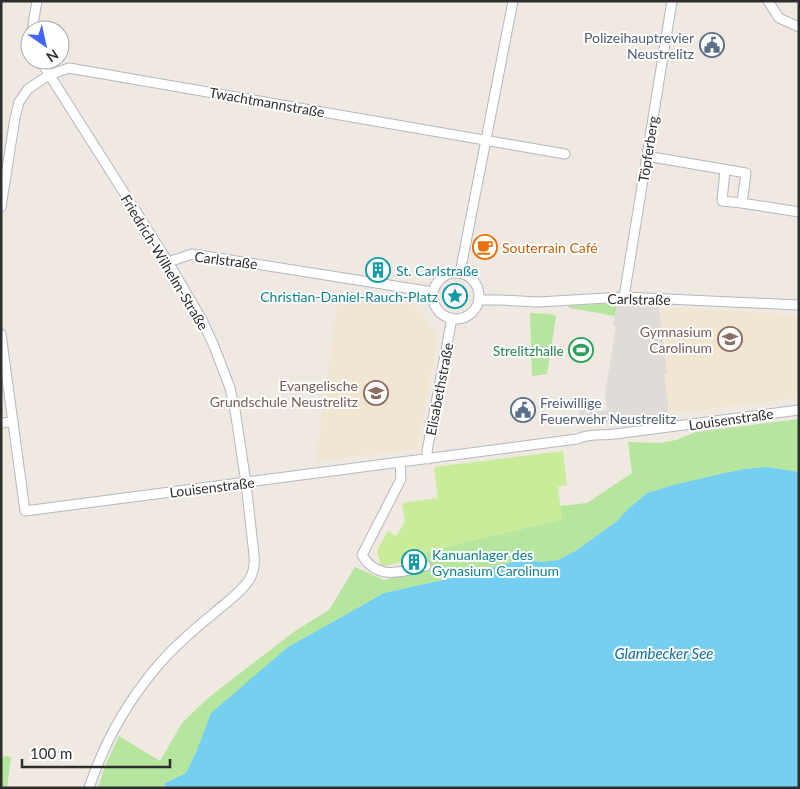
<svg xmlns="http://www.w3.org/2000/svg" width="800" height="789" font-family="Lato,sans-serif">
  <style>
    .education { fill: #f0e6d1 }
    .green { fill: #b6e59e }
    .pitch { fill: #c9ec9a }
    .plaza { fill: #dfdcd8 }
    .water { fill: #75cff0 }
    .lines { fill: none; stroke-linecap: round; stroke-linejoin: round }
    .street-casing { stroke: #b4b7c1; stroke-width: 11 }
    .street { stroke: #fff; stroke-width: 9 }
    .labels { text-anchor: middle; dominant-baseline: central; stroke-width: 4; stroke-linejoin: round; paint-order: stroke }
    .service-label { font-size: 14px; fill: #4e5e75; stroke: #fff; text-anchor: end }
    .street-label { font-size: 14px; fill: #2e2e2e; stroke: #fff }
    .food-label { font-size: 14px; fill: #c56008; stroke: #fff; text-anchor: start }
    .culture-label { font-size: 14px; fill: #0d838f; stroke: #fff; text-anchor: start }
    .education-label { font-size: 14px; fill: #785e54; stroke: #fff; text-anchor: end }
    .leisure-label { font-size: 14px; fill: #27864d; stroke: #fff; text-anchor: end }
    .water-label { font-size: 15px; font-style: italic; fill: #0d6fa3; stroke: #fff }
  </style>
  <rect width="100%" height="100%" fill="#efe9e1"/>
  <g class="education">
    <polygon points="339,290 411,301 438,337 418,447 416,449 316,461"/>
    <polygon points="659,307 799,315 799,398 669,414 664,374 667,373"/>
  </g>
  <g class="green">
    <polygon points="617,303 615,316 570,308 568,306"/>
    <polygon points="530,313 549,314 556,316 547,374 532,376"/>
    <polygon points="799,419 799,472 768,467 744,469 673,485 647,493 629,508 617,521 577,550 558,560 542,562 524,559 465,575 384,593 288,647 197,750 186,773 165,783 164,788 98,788 105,766 119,736 160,761 182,723 208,698 295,631 329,610 355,567 384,580 429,569 425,552 562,519 560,506 587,503 632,473 628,442 660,443 676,440 696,432"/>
    <polygon points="5,756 11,757 7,788 1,788 1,759"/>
  </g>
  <polygon class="pitch" points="563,451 567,485 558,487 562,519 425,552 426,556 381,567 377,550 388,531 396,536 405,522 402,503 438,498 434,467"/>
  <g class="plaza">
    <circle cx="455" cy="296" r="13"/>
    <polygon points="617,303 659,307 667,374 664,374 669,414 576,426 580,409 585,410 585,413 581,414 607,410 605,393 616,326 613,325"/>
  </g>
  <polygon class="water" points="768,467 799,472 799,788 164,788 165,783 186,773 197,750 211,713 288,647 384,593 465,575 524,559 542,562 558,560 577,550 617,521 629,508 647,493 673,485 716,475 744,469"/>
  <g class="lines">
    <defs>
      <g id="street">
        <polyline points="768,1 779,18 799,27"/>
        <polyline points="33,30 33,24 37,1"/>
        <path d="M40,60l128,202 34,58 12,26 16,42 5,22 11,73 8,72c1,9 0,17 -5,25 -9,14 -24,23 -36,34 -21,17 -41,34 -58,55 -30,36 -51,74 -66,119"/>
        <polyline points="646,156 746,173 742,203"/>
        <polyline points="725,170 722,201 742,203 799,212"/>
        <polyline points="1,207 15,118 19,102 28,89 49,75 69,68 565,154"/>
        <polyline points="168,262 192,254 433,292"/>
        <circle cx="456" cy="296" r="23"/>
        <polyline points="460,273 513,1"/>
        <polyline points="624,297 672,1"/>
        <polyline points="479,300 501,300 538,302 624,297 799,305"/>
        <path d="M1,334l24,177 552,-72c14,-6 24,-3 38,-5l184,-24"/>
        <polyline points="1,423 13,422"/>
        <polyline points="428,459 427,451 452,318"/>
        <path d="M400,463l1,16 -39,76c15,26 40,17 64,11"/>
      </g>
    </defs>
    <use href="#street" class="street-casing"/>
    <use href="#street" class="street"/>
  </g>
  <defs>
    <symbol id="civic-ring" viewBox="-11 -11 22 22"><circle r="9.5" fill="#fff" stroke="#5c6f8a" stroke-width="1.5"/><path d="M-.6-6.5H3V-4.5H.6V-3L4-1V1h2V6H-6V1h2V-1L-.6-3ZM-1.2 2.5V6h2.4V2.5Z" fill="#5c6f8a"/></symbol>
    <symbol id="cafe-ring" viewBox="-11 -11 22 22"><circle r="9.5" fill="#fff" stroke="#e8710a" stroke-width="1.5"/><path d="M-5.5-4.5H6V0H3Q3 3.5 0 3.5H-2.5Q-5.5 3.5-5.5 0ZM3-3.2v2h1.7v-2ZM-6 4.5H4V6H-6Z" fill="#e8710a"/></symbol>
    <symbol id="building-ring" viewBox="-11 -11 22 22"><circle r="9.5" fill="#fff" stroke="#0f9aa8" stroke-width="1.5"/><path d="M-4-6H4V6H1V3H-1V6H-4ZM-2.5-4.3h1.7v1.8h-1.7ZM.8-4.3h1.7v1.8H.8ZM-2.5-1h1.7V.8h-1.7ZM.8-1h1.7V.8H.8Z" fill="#0f9aa8"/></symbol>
    <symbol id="sight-ring" viewBox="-11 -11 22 22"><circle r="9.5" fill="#fff" stroke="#0f9aa8" stroke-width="1.5"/><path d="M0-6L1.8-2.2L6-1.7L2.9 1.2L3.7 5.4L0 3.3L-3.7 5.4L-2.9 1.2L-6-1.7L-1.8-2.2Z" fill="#0f9aa8"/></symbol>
    <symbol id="school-ring" viewBox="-11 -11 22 22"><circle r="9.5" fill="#fff" stroke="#8d6e63" stroke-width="1.5"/><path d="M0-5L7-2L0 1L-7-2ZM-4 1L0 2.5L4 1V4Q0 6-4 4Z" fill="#8d6e63"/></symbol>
    <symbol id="stadium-ring" viewBox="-11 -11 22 22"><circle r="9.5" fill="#fff" stroke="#2e9e5b" stroke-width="1.5"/><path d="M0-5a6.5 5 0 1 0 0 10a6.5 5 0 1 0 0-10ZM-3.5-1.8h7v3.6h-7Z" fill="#2e9e5b"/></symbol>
  </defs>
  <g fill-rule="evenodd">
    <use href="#civic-ring" x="698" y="31" width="28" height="28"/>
    <use href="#cafe-ring" x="471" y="233" width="28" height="28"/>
    <use href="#building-ring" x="364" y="256" width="28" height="28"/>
    <use href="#sight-ring" x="441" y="282" width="28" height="28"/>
    <use href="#school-ring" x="716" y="325" width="28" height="28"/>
    <use href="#stadium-ring" x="567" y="336" width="28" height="28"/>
    <use href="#school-ring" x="362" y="379" width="28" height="28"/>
    <use href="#civic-ring" x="509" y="396" width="28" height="28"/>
    <use href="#building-ring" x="400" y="548" width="28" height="28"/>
  </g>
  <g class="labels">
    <g class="service-label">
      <text x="694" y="37">Polizeihauptrevier<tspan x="694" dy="16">Neustrelitz</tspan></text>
      <text x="540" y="402" text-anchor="start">Freiwillige<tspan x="540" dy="16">Feuerwehr Neustrelitz</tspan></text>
    </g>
    <g class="street-label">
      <text transform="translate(267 102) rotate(10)">Twachtmannstraße</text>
      <text transform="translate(648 149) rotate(-81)">Töpferberg</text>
      <text transform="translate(226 260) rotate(7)">Carlstraße</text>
      <text transform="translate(165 262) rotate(59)">Friedrich-Wilhelm-Straße</text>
      <text transform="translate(639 299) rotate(1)">Carlstraße</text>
      <text transform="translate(439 389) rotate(-79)">Elisabethstraße</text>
      <text transform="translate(731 419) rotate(-8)">Louisenstraße</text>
      <text transform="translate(212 487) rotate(-7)">Louisenstraße</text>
    </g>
    <g class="food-label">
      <text x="502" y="247">Souterrain Café</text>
    </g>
    <g class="culture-label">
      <text x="396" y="270">St. Carlstraße</text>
      <text x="438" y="296" text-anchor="end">Christian-Daniel-Rauch-Platz</text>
      <text x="432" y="554">Kanuanlager des<tspan x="432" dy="16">Gynasium Carolinum</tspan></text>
    </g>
    <g class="education-label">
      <text x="712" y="331">Gymnasium<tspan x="712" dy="16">Carolinum</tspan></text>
      <text x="358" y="385">Evangelische<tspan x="358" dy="16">Grundschule Neustrelitz</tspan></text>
    </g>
    <g class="leisure-label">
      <text x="564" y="350">Strelitzhalle</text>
    </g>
    <g class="water-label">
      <text x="664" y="653">Glambecker See</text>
    </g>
  </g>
  <rect width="800" height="789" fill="none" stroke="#2e2e2e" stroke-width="5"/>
  <g transform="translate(45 45) rotate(146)"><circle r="24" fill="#ffffff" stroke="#ababab"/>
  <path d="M0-4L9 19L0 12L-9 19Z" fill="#4264fb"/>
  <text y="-8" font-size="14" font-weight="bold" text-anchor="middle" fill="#2e2e2e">N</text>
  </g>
  <path d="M22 759v8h148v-8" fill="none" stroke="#2e2e2e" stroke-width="2.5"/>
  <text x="30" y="759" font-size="15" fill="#2e2e2e" stroke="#ffffff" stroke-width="4" paint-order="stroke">100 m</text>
</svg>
